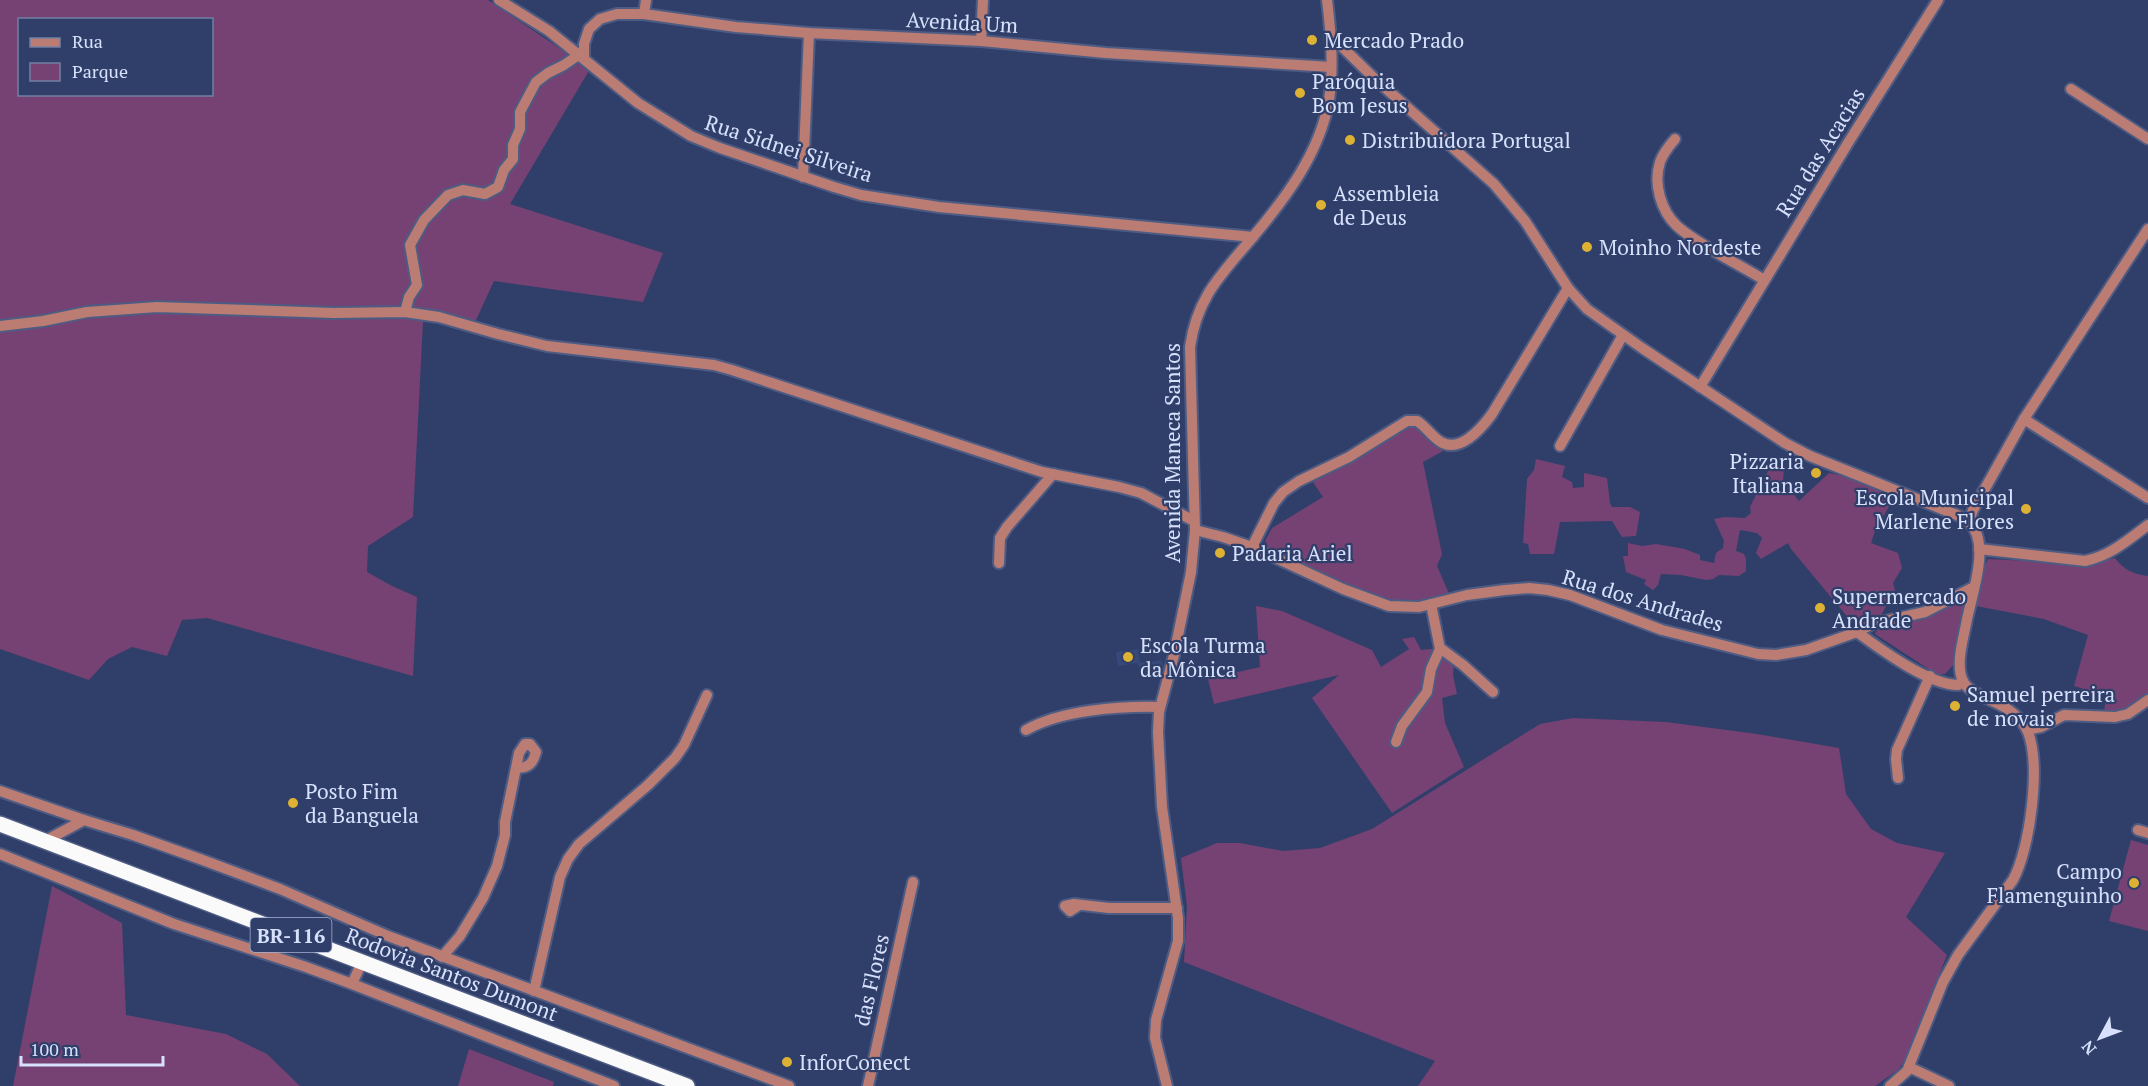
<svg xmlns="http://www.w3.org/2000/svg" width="2148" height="1086" font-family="'PT Serif',serif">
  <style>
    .built { fill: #37487a }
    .green { fill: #754273; fill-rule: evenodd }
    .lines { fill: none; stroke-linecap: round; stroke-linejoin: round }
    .minor-casing { stroke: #4e5c84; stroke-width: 14 }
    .highway-casing { stroke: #4e5c84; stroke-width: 18 }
    .minor { stroke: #bb7c73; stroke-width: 10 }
    .highway { stroke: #fafafa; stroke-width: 15 }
    .poi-dot { fill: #ddb133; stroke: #303f6a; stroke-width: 2 }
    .labels { text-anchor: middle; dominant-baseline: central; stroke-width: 4.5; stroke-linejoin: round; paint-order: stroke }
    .shield { fill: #303f6a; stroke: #a5b0d0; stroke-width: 1.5 }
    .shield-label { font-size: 20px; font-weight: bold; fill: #d7e1fc }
    .street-label { font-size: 21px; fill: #d7e1fc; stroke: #303f6a }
    .poi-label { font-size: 21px; fill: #d7e1fc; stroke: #303f6a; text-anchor: start }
  </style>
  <rect width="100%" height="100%" fill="#303f6a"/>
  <polygon class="built" points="1138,649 1140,663 1162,660 1164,671 1140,675 1138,663 1118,666 1116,652"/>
  <g class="green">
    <path d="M0,0h488l102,69 -80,135 153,49 -20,49 -149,-21 -18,39 -53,2 -10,195 -45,29 -1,26 25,14 25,11 -4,79 -206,-58 -25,2 -15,36 -35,-9 -24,12 -19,21 -89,-31zM20,20h192v74h-192z"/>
    <path d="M1416,424l27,27 -20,11 19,92 -5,12 13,30c-65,19 -114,-16 -172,-41l-9,-7 -4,-7 7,-13 51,-31 -10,-15z"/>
    <polygon points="1536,459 1565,466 1562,477 1572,482 1573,488 1584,487 1584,473 1607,478 1610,503 1612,507 1630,507 1640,512 1636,536 1622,537 1612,521 1560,522 1554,554 1530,554 1528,544 1523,543 1527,479 1534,470"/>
    <polygon points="1779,462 1784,468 1783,481 1799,501 1829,473 1852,478 1890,496 1892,501 1875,531 1871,543 1898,553 1902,568 1893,583 1895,590 1879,619 1866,621 1855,626 1791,549 1788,543 1761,559 1756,553 1762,538 1757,533 1740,530 1736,551 1744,554 1746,559 1746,571 1739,576 1719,575 1713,579 1706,580 1681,575 1661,574 1658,585 1653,590 1644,584 1646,580 1626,572 1623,556 1628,556 1628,543 1642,546 1656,544 1685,549 1700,555 1700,560 1714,563 1716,553 1723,548 1724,541 1714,519 1724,517 1745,518 1751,513 1750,507 1771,465"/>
    <path d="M2115,558c9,12 18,16 33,18v119c-13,10 -27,19 -44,18l2,-17 -32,-10 14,-51 -44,-16 -68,-13 7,-35 5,-12 103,5z"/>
    <polygon points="1962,597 1965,598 1953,665 1945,674 1936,674 1875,634 1877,630 1911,620"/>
    <polygon points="1256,606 1282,611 1372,650 1381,667 1409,649 1402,639 1414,637 1421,650 1439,648 1454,663 1453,675 1457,694 1442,698 1445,723 1464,767 1392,813 1312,698 1339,675 1214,704 1208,679 1260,667"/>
    <polygon points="1573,718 1666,722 1757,734 1839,748 1846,794 1871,829 1897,843 1945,853 1906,917 1947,955 1906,1058 1898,1070 1875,1086 1418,1086 1435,1061 1184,962 1187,906 1181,858 1217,843 1240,843 1283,851 1320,848 1372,829 1540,724"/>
    <polygon points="2131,840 2148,845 2148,931 2109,921"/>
    <polygon points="52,886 122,923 126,1015 226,1034 267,1054 300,1086 13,1086"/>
    <polygon points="469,1049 554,1082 553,1086 458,1086"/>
  </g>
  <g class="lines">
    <defs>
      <g id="minor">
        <polyline points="499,0 549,31 638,103 691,136 720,148 834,187 861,195 939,207 1253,237"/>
        <polyline points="644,14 646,0"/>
        <path d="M1331,36l43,42 120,106 31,37 43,67 19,21 55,39 143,95 25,13 147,59c4,2 9,4 12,7 22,20 3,73 -2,97 -3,18 -13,47 -3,64 9,14 37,18 50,31 6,5 11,11 14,18 13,34 2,117 -15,148l-55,75 -15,27 -36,89 -17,15"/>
        <polyline points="981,41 983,0"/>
        <polyline points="584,58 584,44 589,29 600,19 617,14 644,14 736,27 809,33 981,41 1106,53 1331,67"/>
        <polyline points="2071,89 2148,139"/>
        <path d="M1675,139c-6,7 -12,14 -15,23 -7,22 1,49 17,64 21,19 62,38 87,54"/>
        <polyline points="803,177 809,33"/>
        <polyline points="405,312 409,297 417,285 410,245 424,220 448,195 463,190 485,194 498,187 504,170 513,159 513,145 520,129 520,112 536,82 548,73 564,65 580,54"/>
        <polyline points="0,326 43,321 87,312 157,307 334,313 405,312 439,317 498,334 547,346 714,365 732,370 1042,472 1119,487 1141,493 1194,521"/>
        <polyline points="1700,387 1848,143 1938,0"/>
        <polyline points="2024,419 2148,498"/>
        <polyline points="1560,446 1623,335"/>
        <polyline points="1969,522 1973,510 2024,419 2148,229"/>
        <polyline points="1195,530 1223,537 1252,547 1343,589 1389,606 1419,607 1467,595 1505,590 1529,588 1548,590 1570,595 1662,630 1758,654 1776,655 1806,650 1857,632 1872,624 1925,612 1974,587"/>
        <path d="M1252,547l22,-44 9,-11 16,-11 50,-24 58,-36h10c8,5 13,13 21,19 20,16 43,-11 54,-26l76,-126"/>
        <path d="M1979,549l106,12c25,-5 43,-21 63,-36"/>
        <polyline points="999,563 1000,538 1007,527 1053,474"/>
        <path d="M1857,632c23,17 72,53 101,53l5,-4"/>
        <polyline points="1440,648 1463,665 1493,692"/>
        <path d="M1026,730c35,-20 94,-24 134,-23"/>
        <polyline points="2027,730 2041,727 2064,715 2115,717 2128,714 2148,700"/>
        <polyline points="1396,742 1402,726 1427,692 1431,669 1440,649 1431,604"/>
        <polyline points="1898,778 1896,759 1897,750 1930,676"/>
        <polyline points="0,791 84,820"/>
        <polyline points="2138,830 2148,833"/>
        <polyline points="45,841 84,820 133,835 200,859 280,889 388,936 789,1086"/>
        <polyline points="0,854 174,924 306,967 352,984 362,962"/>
        <polyline points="1079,905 1070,911 1065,906 1074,904 1109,908 1177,908"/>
        <path d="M442,957l18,-21 23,-38 14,-32 8,-31v-13l14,-69 6,-9h5l6,8c-3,11 -7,16 -19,16"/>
        <polyline points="352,984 614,1086"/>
        <polyline points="534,991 560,877 568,859 579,844 648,785 675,758 684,745 707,695"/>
        <polyline points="1909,1067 1949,1086"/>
        <polyline points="868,1086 913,882"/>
        <path d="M1167,1086l-12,-48 1,-18 22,-79v-23l-16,-111 -4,-75 1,-20 15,-57 17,-83 4,-42 -5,-183c7,-50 31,-72 62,-109 33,-39 68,-85 77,-138 5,-33 2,-67 -2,-100"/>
      </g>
      <polyline id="highway" points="0,824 687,1086"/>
    </defs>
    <use href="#minor" class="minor-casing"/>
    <use href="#highway" class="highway-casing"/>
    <use href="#minor" class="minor"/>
    <use href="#highway" class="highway"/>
  </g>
  <g class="poi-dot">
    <circle cx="1312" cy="40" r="6"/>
    <circle cx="1300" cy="93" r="6"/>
    <circle cx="1350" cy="140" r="6"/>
    <circle cx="1321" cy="205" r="6"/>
    <circle cx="1587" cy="247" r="6"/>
    <circle cx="1816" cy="473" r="6"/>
    <circle cx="2026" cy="509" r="6"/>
    <circle cx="1220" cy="553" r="6"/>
    <circle cx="1820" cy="608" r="6"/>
    <circle cx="1128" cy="657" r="6"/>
    <circle cx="1955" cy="706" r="6"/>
    <circle cx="293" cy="803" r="6"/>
    <circle cx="2134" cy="883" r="6"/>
    <circle cx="787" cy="1062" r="6"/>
  </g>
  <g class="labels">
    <rect class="shield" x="250.5" y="918" width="81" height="34" rx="4.5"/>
    <g class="shield-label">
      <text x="291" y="935">BR-116</text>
    </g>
    <g class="street-label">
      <text transform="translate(962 22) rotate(3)">Avenida Um</text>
      <text transform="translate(789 148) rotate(18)">Rua Sidnei Silveira</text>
      <text transform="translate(1820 152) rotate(-58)">Rua das Acacias</text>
      <text transform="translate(1172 453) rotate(-90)">Avenida Maneca Santos</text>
      <text transform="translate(1643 600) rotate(17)">Rua dos Andrades</text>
      <text transform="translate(452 974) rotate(21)">Rodovia Santos Dumont</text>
      <text transform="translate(871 980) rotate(-77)">das Flores</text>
    </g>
    <g class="poi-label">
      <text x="1324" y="40">Mercado Prado</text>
      <text x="1312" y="81">Paróquia<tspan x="1312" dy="24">Bom Jesus</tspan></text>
      <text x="1362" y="140">Distribuidora Portugal</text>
      <text x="1333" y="193">Assembleia<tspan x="1333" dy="24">de Deus</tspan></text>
      <text x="1599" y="247">Moinho Nordeste</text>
      <text x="1804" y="461" text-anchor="end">Pizzaria<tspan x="1804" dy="24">Italiana</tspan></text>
      <text x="2014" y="497" text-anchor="end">Escola Municipal<tspan x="2014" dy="24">Marlene Flores</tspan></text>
      <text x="1232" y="553">Padaria Ariel</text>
      <text x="1832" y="596">Supermercado<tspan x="1832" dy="24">Andrade</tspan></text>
      <text x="1140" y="645">Escola Turma<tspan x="1140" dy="24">da Mônica</tspan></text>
      <text x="1967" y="694">Samuel perreira<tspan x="1967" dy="24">de novais</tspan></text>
      <text x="305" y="791">Posto Fim<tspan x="305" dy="24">da Banguela</tspan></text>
      <text x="2122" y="871" text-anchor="end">Campo<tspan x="2122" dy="24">Flamenguinho</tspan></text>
      <text x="799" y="1062">InforConect</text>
    </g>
  </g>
  <rect x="18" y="18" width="195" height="78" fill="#303f6a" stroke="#7380a4" stroke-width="1.5"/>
  <rect x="30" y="38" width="30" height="9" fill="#bb7c73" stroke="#7380a4" stroke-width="1.5"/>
  <text x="72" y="48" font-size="18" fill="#d7e1fc">Rua</text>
  <rect x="30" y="63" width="30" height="18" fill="#754273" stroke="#7380a4" stroke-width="1.5"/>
  <text x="72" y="78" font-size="18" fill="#d7e1fc">Parque</text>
  <g transform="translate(2100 1038) rotate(229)" stroke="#303f6a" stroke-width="4.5" paint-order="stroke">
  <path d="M0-4.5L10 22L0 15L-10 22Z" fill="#d7e1fc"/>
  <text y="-9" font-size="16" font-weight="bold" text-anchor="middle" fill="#d7e1fc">N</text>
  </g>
  <path d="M21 1056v9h142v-9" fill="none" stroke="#d7e1fc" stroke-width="3"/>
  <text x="30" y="1056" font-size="18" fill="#d7e1fc" stroke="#303f6a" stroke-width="4.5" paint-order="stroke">100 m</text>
</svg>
